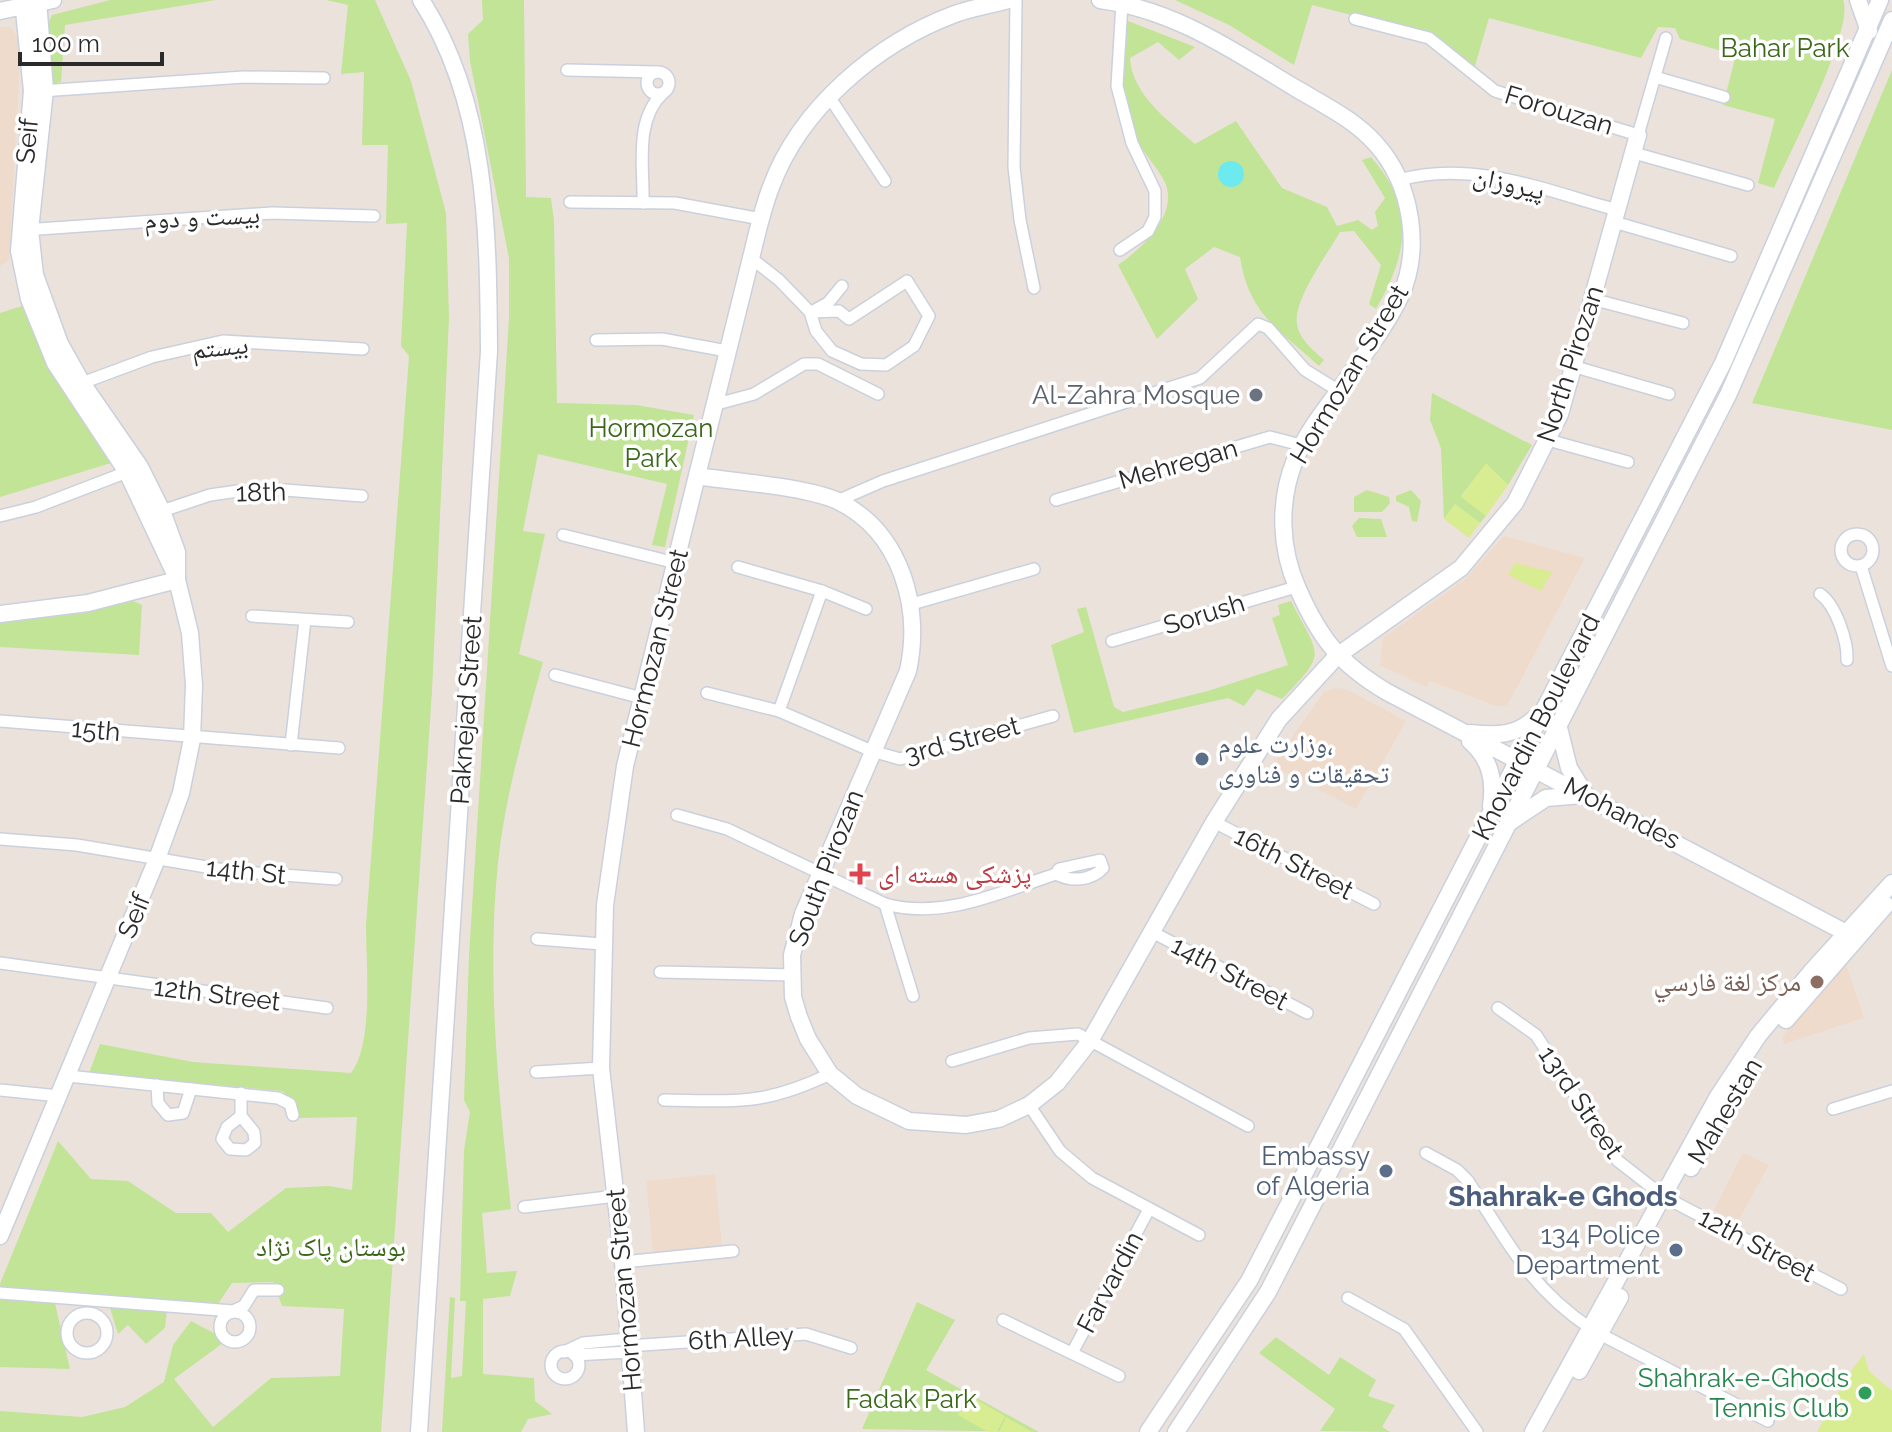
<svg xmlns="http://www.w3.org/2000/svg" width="1892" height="1432" font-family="Raleway,'Noto Naskh Arabic',sans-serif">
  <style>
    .education { fill: #eedbcb }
    .green { fill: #c1e497 }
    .pitch { fill: #d8ec92 }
    .water { fill: #6de9f0 }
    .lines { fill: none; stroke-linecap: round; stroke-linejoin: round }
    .street-casing { stroke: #cad1dc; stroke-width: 14 }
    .secondary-casing { stroke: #cad1dc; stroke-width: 19 }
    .street { stroke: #fff; stroke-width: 11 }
    .secondary { stroke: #fff; stroke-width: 16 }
    .worship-dot { fill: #6b7280; stroke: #fff; stroke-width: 3 }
    .service-dot { fill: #5c6f8a; stroke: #fff; stroke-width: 3 }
    .health-dot { fill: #e0444e; stroke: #fff; stroke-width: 3 }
    .education-dot { fill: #8d6e63; stroke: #fff; stroke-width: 3 }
    .leisure-dot { fill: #2e9e5b; stroke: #fff; stroke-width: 3 }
    .labels { text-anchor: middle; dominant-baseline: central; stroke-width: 7; stroke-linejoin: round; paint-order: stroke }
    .park-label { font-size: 26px; fill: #3a6819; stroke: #fff }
    .street-label { font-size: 26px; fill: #2a2a2a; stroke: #fff }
    .worship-label { font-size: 26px; fill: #5b616d; stroke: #fff; text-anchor: end }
    .service-label { font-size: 26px; fill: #4e5e75; stroke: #fff; text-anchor: end }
    .health-label { font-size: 26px; fill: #be3a42; stroke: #fff; text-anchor: start }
    .education-label { font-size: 26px; fill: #785e54; stroke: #fff; text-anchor: end }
    .leisure-label { font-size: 26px; fill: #27864d; stroke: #fff; text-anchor: end }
    .neighbourhood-label { font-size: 28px; font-weight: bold; fill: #4a5d7c; stroke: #fff }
  </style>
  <rect width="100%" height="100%" fill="#ece2dc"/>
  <g class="education">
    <polygon points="0,27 10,27 21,41 9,260 0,266"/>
    <polygon points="1504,536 1585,558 1507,706 1496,706 1430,681 1426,687 1380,665 1383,638 1465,579"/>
    <polygon points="1336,688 1346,689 1406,721 1356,809 1272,765 1324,692"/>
    <polygon points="1846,964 1864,1018 1784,1044 1782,1037"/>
    <polygon points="1743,1153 1769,1165 1737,1223 1714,1210"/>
    <polygon points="715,1174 722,1246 653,1253 646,1181"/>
  </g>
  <g class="green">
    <polygon points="110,0 216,0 65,25 61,82 51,84 48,24 52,15"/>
    <path d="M326,0h49l36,81 35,132 3,105 -17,374 -51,740h-381v-21l82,6 43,-10 39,-25 9,-37 18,-24 36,19 -53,39 39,48 58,-49 69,-2 4,-67 -62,-3 -9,-24 -41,1 -14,21 -50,-4 -3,28 -19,16 -18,-19 -10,9 -12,-39 -54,-5 18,79 -70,-2v-83l58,-143 33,38 37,2 48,32h35l17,19 58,-44 43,-2 23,4 5,-73 -60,1 -4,-17 -11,-10 -193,-18 11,-29 93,18 158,11c23,-29 15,-110 15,-148l43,-569 -8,-10 6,-123 -21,1 2,-79h-26l2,-73 -23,2 7,-69z"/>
    <path d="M482,0h42l2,197 25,1 3,23 3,182 79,2 58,10 -29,132 -13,-2 15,-61 -129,-30 -15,77 22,3 -26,120 24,8c-18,65 -38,134 -45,201 -12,116 1,231 13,346l-29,4 5,60 30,-2 -7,25 -27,3v75l51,4 1,23 17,13 -24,5 -7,13h-79l8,-135 5,1 -4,80 11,-2 4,-75h-6l4,-151 6,-38 -6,-12 5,-144 40,-638v-60l-39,-197 -2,-27 15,-14z"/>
    <path d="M1175,0h668c12,29 -54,154 -69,188l-16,-5 17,-64 -52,-14 13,-50 -56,-16 -5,-11 -17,-1 -17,31 -152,-40 -15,51 -40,-33 -122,-31 -18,60 -65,-40z"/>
    <path d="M1128,21l67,26 -16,13 -21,-18 -28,16c2,37 39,63 65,86l41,-23 46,67 45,19 10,19 21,-6 14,10 6,-4 -3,-14 10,-14 -23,-38 9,-3c45,51 37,97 5,152l-7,-5 12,-39 -27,-34 -14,1c-12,21 -47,68 -43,92 2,15 17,27 27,36l-5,6c-41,-37 -70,-52 -79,-109l-26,-10 -29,22 13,30 -41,40 -39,-74c23,-16 59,-48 48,-80 -5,-13 -17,-25 -24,-37 -18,-31 -31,-94 -14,-127z"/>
    <polygon points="1892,70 1892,430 1752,403"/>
    <polygon points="22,306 56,379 111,463 0,497 0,313"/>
    <polygon points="1432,393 1532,445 1508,485 1486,464 1461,496 1486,516 1480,523 1455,504 1444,519 1441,448 1430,420"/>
    <polygon points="1367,490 1389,497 1390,503 1382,512 1354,512 1354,497"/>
    <polygon points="1411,490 1421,501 1417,522 1412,521 1409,507 1396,501 1396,496"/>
    <polygon points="1359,518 1381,519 1387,537 1357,537 1352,526"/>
    <polygon points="133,601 142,605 139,655 0,647 0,622 85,613"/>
    <path d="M1291,601c29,57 37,50 -9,98l-25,-10 -13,17 -16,-8 -154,35 -23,-88 33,-13 -7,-23 9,-2 28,100 9,5 85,-21 80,-26 -16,-47 8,-3 -2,-10z"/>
    <polygon points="917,1302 955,1320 926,1370 1039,1432 862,1429"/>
    <polygon points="1276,1337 1329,1375 1340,1357 1376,1380 1368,1396 1395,1405 1382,1427 1390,1432 1320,1431 1335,1409 1259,1353"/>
  </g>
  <g class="pitch">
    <polygon points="1486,463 1508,485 1486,516 1461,497"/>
    <polygon points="1455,504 1480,523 1469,538 1444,519"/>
    <polygon points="1515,563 1552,572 1541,591 1508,575"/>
    <polygon points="1864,1354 1869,1371 1892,1391 1892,1432 1817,1432 1847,1376"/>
    <polygon points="968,1395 1005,1416 997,1432 988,1432 958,1415"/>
    <polygon points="1006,1417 1032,1432 999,1432"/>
  </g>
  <circle class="water" cx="1231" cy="174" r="13"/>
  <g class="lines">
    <defs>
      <g id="street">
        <polyline points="1016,0 1014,167 1020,220 1034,288"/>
        <polyline points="1355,19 1429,38 1495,91 1638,135 1666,38"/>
        <polyline points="567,70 657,72"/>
        <circle cx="658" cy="83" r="11"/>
        <polyline points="1655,77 1724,97"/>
        <polyline points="41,91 244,77 324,78"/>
        <polyline points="830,98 885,181"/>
        <polyline points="1634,153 1748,185"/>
        <path d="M1399,180c74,-21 147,11 218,30"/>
        <polyline points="570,202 675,203 761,219"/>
        <path d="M643,203c1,-36 -9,-83 20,-110"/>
        <polyline points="1614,222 1731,256"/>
        <polyline points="24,230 272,213 374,216"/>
        <polyline points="1120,250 1148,231 1155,217 1155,191 1132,143 1117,86 1122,3"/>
        <polyline points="751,258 779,280 810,312 816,331 832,351 861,364 886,365 914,346 929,316 907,281 849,319 839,311 810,312"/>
        <polyline points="1592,299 1683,323"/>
        <polyline points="815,310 828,303 842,286"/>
        <polyline points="596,340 662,339 727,351"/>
        <polyline points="1572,366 1669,394"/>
        <polyline points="82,383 152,357 223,341 363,349"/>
        <polyline points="713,405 754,394 804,364 818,364 878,394"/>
        <polyline points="1548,440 1628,462"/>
        <polyline points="1056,500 1270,437 1301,445"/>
        <polyline points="837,501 883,481 1200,378 1258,324 1268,328 1305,370 1339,391"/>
        <polyline points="162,511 210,495 259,488 362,496"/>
        <polyline points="0,516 36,507 127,472"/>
        <circle cx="1857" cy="550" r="16"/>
        <polyline points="563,535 676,563"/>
        <polyline points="1861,566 1892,666"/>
        <polyline points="738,567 822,591 866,609"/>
        <path d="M1820,594c16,11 28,48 27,66"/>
        <polyline points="912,604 1034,569"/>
        <polyline points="252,616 348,622"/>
        <polyline points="1112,641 1296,587"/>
        <polyline points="555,675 642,698"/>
        <polyline points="707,693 779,711 872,751 900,759 1053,716"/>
        <polyline points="779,711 822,591"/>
        <polyline points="0,721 339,748"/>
        <polyline points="291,745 305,620"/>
        <path d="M677,815l50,14 158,75c59,16 115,-12 171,-30l3,-5 41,-9 3,8c-12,13 -32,14 -47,6"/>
        <polyline points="1214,822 1374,904"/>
        <polyline points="0,839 77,845 230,871 336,879"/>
        <polyline points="885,904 913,996"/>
        <polyline points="1152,932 1307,1013"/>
        <polyline points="537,939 602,944"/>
        <polyline points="0,963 327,1008"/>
        <polyline points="660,972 792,975"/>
        <polyline points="1498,1008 1536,1035 1618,1161 1663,1196"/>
        <polyline points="952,1061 1029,1038 1078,1034 1248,1126"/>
        <polyline points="536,1072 601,1068"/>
        <polyline points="68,1076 278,1098 290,1104 293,1115"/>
        <polyline points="157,1085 158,1103 168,1115 183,1113 191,1089"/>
        <polyline points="0,1090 59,1096"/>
        <path d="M664,1100c72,1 99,6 166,-26"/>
        <polyline points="1029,1105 1060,1151 1092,1178 1199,1235"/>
        <polyline points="1833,1109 1892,1091"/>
        <polyline points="241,1116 254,1132 255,1143 246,1150 230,1149 222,1139 227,1127 241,1116 241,1093"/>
        <path d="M1426,1153l31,17 11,11c39,60 61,106 122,147"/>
        <polyline points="1672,1201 1841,1289"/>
        <polyline points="524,1207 616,1196"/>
        <polyline points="623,1262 733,1251"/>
        <polyline points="0,1293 233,1311 244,1306 254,1290 278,1290"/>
        <polyline points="1348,1298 1404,1329 1477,1432"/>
        <circle cx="235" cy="1327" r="15"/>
        <circle cx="87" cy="1333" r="20"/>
        <polyline points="1003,1320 1119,1376"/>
        <polyline points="1600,1334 1768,1421"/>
        <polyline points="628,1346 806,1334 851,1348"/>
        <circle cx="565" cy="1365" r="14"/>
        <polyline points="564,1352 583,1343 628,1339"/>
        <polyline points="1072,1353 1148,1211"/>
        <polyline points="574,1355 629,1352"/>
      </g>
      <g id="secondary">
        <polyline points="23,0 32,91 19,251 29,299 55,363 127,472 177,578"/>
        <path d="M1100,0c76,10 133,51 197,89 27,16 58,31 79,55 36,40 46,105 24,153 -14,29 -35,56 -53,82 -18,26 -40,51 -52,81 -17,42 -15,89 3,129 22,50 42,75 89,103l467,245"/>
        <polyline points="1858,0 1869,31"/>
        <polyline points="0,11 53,0"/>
        <path d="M697,476c38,6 107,10 141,25 63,31 84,106 70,170l-105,243 -11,41 1,42 6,20 9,22 22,35 27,22 52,25 57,4 33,-6 30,-14 28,-22 33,-42 124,-219 65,-103 58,-63 124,-88 54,-65 45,-89 78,-279"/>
        <polyline points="0,614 88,603 177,580"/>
        <polyline points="1558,724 1569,768 1585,794"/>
        <path d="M1470,733c27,3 47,3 67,-17"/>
        <path d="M1470,741c20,18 25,38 21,65"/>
        <polyline points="1510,822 1546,798 1583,795"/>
        <polyline points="1786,1020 1886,905"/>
        <polyline points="1691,1168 1743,1077"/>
        <polyline points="0,1236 157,859 181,793 192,739 194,685 190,633 177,580 177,552 162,511 140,467 82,383 60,344 35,275 30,230 45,90 38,0"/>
        <polyline points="1579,1371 1620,1297"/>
        <path d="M419,1432l70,-1081c-1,-119 -1,-247 -68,-351"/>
        <path d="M636,1432l-13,-170 -22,-194 4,-163 20,-139 126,-508c6,-24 11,-48 20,-71 29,-79 106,-144 184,-173 17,-6 36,-9 53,-14"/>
        <polyline points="1148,1432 1249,1281 1723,363 1880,0"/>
        <polyline points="1176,1432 1268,1292 1728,395 1892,20"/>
        <polyline points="1533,1432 1717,1098 1758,1036 1811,972 1892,883"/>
      </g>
    </defs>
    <use href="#street" class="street-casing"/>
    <use href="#secondary" class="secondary-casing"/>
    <use href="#street" class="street"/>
    <use href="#secondary" class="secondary"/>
  </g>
  <circle class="worship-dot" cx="1256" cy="395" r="8"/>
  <g class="service-dot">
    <circle cx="1202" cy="759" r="8"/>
    <circle cx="1386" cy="1171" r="8"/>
    <circle cx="1676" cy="1250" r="8"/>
  </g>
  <path class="health-dot" d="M856 862h8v8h8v8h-8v8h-8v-8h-8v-8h8z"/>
  <circle class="education-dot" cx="1817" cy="982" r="8"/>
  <circle class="leisure-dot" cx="1865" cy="1393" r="8"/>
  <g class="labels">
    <g class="park-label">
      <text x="1785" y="48">Bahar Park</text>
      <text x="651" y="428">Hormozan<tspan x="651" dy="30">Park</tspan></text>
      <text x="331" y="1247">بوستان پاک نژاد</text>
      <text x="911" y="1399">Fadak Park</text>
    </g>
    <g class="street-label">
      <text transform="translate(1559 110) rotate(17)">Forouzan</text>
      <text transform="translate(27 141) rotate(-85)">Seif</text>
      <text transform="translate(1509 183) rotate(13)">پیروزان</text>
      <text transform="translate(202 217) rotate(-3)">بیست و دوم</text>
      <text transform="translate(220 347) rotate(-6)">بیستم</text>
      <text transform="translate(1570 364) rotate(-72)">North Pirozan</text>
      <text transform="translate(1349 374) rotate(-59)">Hormozan Street</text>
      <text transform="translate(1178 464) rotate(-16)">Mehregan</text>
      <text transform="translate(261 492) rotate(-1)">18th</text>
      <text transform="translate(1204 614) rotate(-17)">Sorush</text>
      <text transform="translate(655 648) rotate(-76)">Hormozan Street</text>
      <text transform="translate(466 710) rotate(-86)">Paknejad Street</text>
      <text transform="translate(1536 727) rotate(-63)">Khovardin Boulevard</text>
      <text transform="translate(96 730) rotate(5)">15th</text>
      <text transform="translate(962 740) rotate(-15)">3rd Street</text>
      <text transform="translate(1622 813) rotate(27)">Mohandes</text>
      <text transform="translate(1294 863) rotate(27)">16th Street</text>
      <text transform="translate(826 868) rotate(-69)">South Pirozan</text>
      <text transform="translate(246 871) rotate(6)">14th St</text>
      <text transform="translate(134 916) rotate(-68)">Seif</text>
      <text transform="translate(1230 973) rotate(28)">14th Street</text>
      <text transform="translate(217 994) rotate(7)">12th Street</text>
      <text transform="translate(1581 1102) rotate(56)">13rd Street</text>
      <text transform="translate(1725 1111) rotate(-59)">Mahestan</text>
      <text transform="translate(1757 1245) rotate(28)">12th Street</text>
      <text transform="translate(1110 1282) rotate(-62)">Farvardin</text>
      <text transform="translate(624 1290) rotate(-95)">Hormozan Street</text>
      <text transform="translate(741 1338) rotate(-3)">6th Alley</text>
    </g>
    <g class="worship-label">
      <text x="1240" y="395">Al-Zahra Mosque</text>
    </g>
    <g class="service-label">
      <text x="1218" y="744" text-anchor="start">وزارت علوم،<tspan x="1218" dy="30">تحقیقات و فناوری</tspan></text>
      <text x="1370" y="1156">Embassy<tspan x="1370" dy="30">of Algeria</tspan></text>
      <text x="1660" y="1235">134 Police<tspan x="1660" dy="30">Department</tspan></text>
    </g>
    <g class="health-label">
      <text x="878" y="874">پزشکی هسته ای</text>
    </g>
    <g class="education-label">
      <text x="1801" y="982">مركز لغة فارسي</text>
    </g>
    <g class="leisure-label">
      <text x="1849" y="1378">Shahrak-e-Ghods<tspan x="1849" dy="30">Tennis Club</tspan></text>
    </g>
    <g class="neighbourhood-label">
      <text x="1563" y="1196">Shahrak-e Ghods</text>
    </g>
  </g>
  <path d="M20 52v12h142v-12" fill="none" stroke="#2a2a2a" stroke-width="4"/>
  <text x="32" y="52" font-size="24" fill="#2a2a2a" stroke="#ffffff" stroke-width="6" paint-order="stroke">100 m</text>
</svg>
